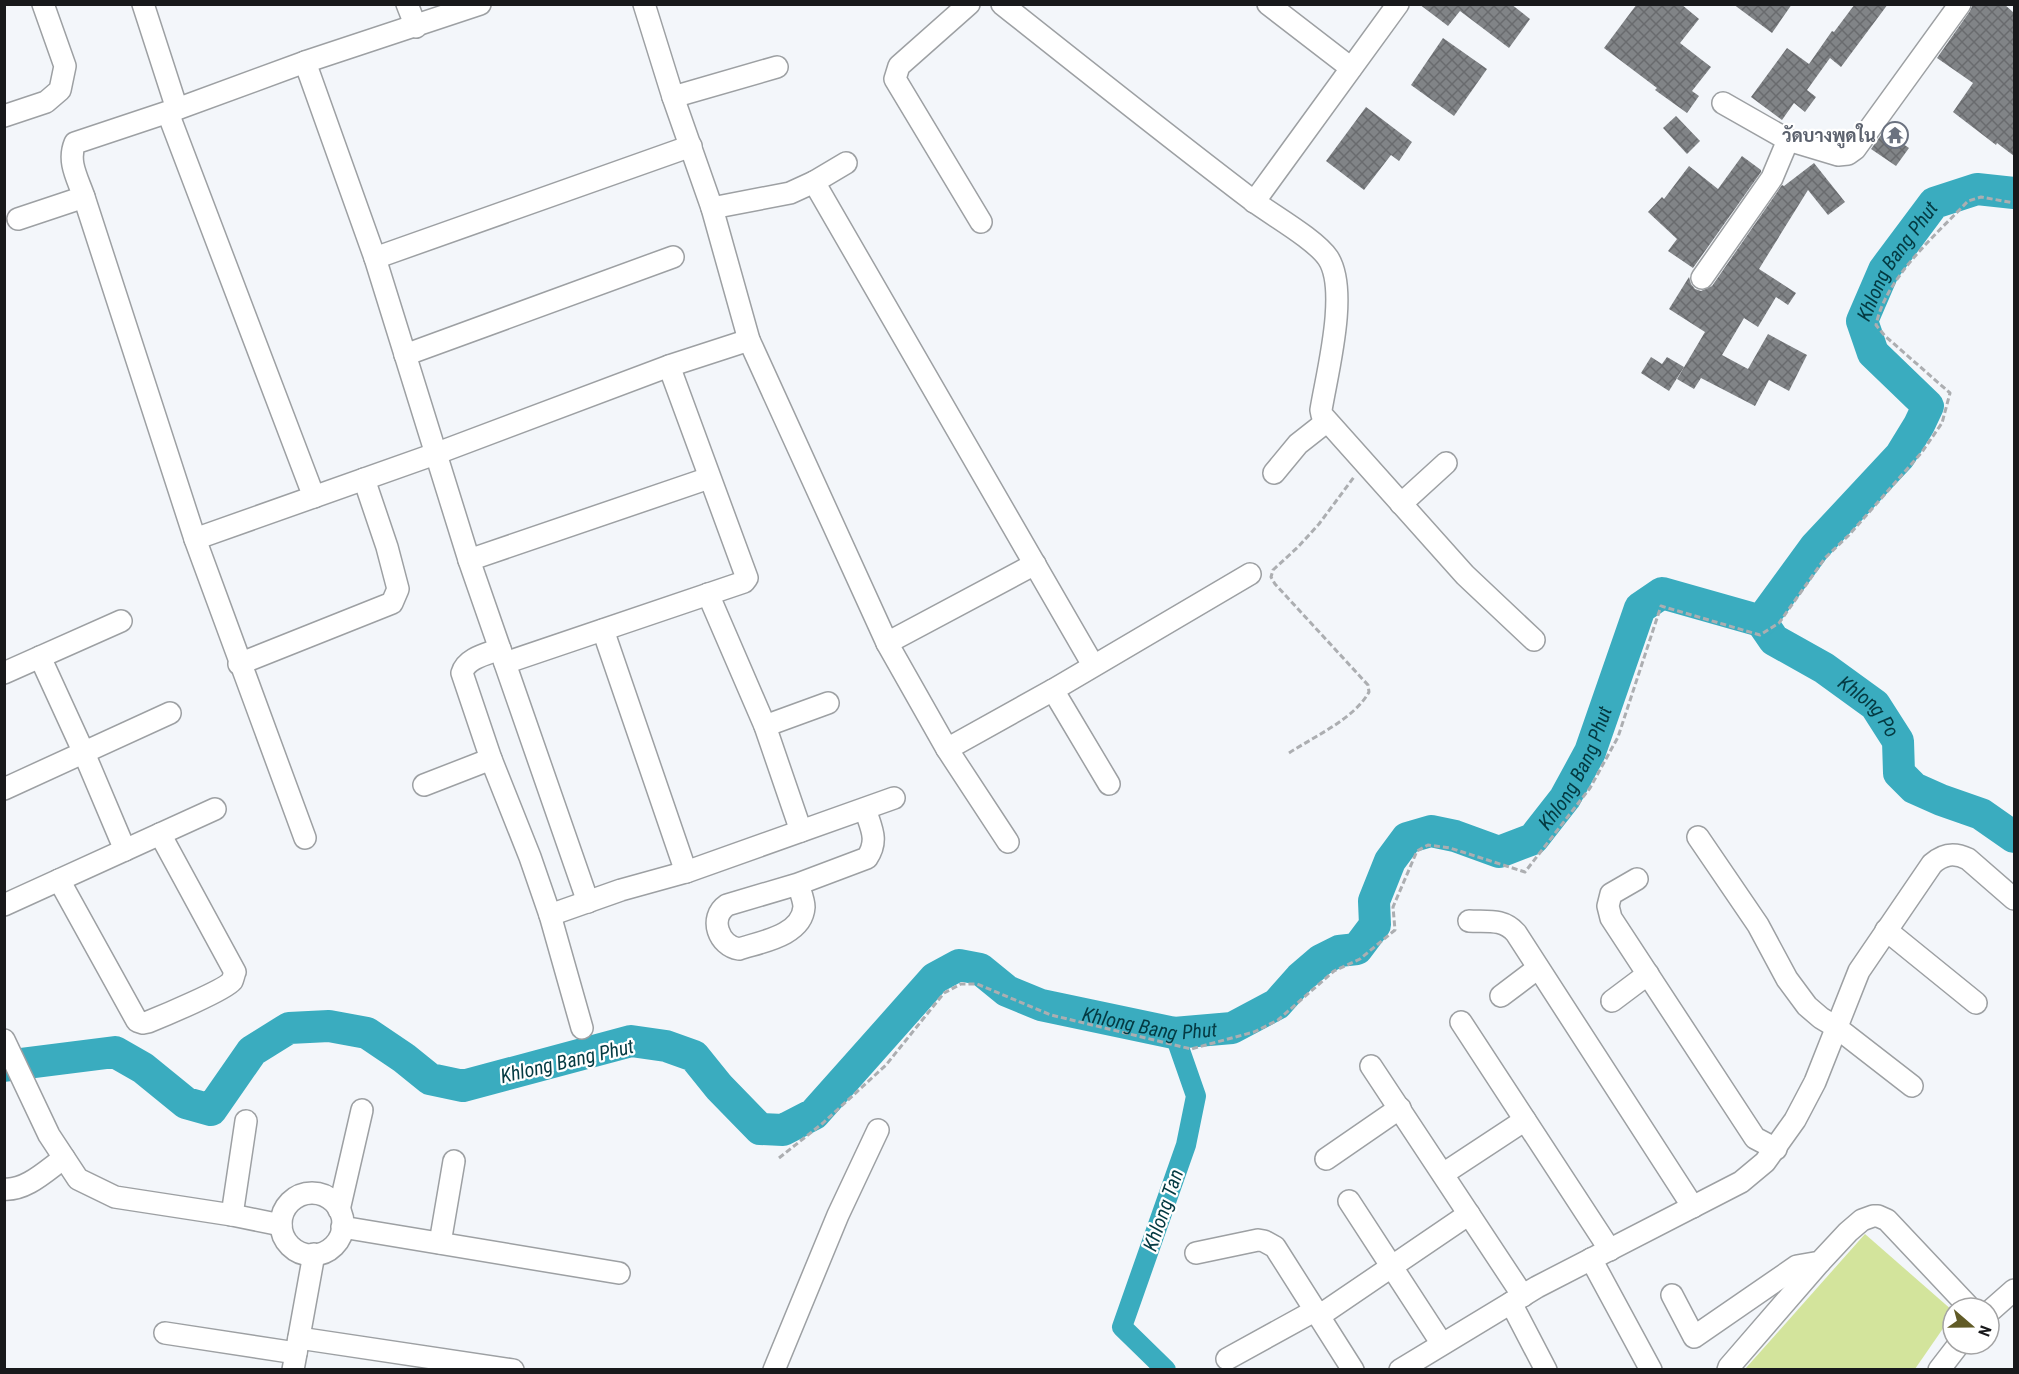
<svg xmlns="http://www.w3.org/2000/svg" width="2019" height="1374" font-family="'Roboto Condensed',Sarabun,sans-serif">
  <style>
    .green { fill: #d3e49c }
    .lines { fill: none; stroke-linecap: round; stroke-linejoin: round }
    .canal { stroke: #3aacbf; stroke-width: 20 }
    .river { stroke: #3aacbf; stroke-width: 32 }
    .building { fill: url(#building-cross-hatch) }
    .minor-casing { stroke: #9da0a3; stroke-width: 24 }
    .path { stroke: #acaeb1; stroke-width: 3; stroke-dasharray: 6 3; stroke-linecap: butt }
    .minor { stroke: #fff; stroke-width: 21 }
    .labels { text-anchor: middle; dominant-baseline: central; stroke-width: 4.5; stroke-linejoin: round; paint-order: stroke }
    .worship-label { font-size: 18px; font-weight: bold; fill: #5b616d; stroke: #fff; text-anchor: end }
    .water-label { font-size: 20px; font-style: italic; fill: #043a42; stroke: #fff }
  </style>
  <defs>
    <pattern id="building-cross-hatch" width="8" height="8" patternUnits="userSpaceOnUse" patternTransform="scale(1.5)"><rect width="8" height="8" fill="#818487"/><path d="M0 0l8 8M0 8l8-8" fill="none" stroke="#696b6e"/></pattern>
  </defs>
  <rect width="100%" height="100%" fill="#f3f6fa"/>
  <polygon class="green" points="1865,1234 1953,1311 1953,1314 1915,1369 1745,1369"/>
  <g class="lines">
    <polyline class="canal" points="1166,1370 1122,1327 1186,1145 1196,1096 1174,1033"/>
    <g class="river">
      <path id="s1" d="M1761,621l13,19 50,28 51,37 23,36 1,32 15,15 27,12 40,14 33,23"/>
      <path id="s2" d="M4,1066l111,-14 28,16 43,35 25,7 41,-59 37,-23 40,-2 38,7 37,25 26,21 33,7 168,-45 35,5 28,10 25,31 41,42 23,1 31,-16 121,-136 24,-13 21,4 27,22 34,14 133,28 58,-5 45,-24 23,-26 21,-18 18,-9 18,-2 18,-24 -1,-24 16,-40 17,-23 24,-7 24,5 44,16 34,-13 32,-41 25,-46 50,-144 22,-15 99,28 54,-74 85,-91 19,-31 9,-19 -55,-53 -11,-32 22,-51 50,-67 43,-14 37,4"/>
    </g>
  </g>
  <g class="building">
    <polygon points="1419,4 1511,4 1530,19 1509,48 1460,11 1448,26"/>
    <polygon points="1637,4 1681,4 1699,19 1680,43 1711,67 1692,91 1699,96 1687,113 1655,90 1657,88 1604,48"/>
    <polygon points="1733,4 1792,4 1772,33"/>
    <polygon points="1855,4 1888,4 1841,67 1830,58 1807,90 1816,97 1805,112 1794,103 1782,120 1751,97 1787,48 1809,64 1832,31 1834,32"/>
    <polygon points="1973,4 2004,4 2014,13 2014,156 1997,143 1996,145 1953,112 1973,83 1937,58 1970,11"/>
    <polygon points="1443,38 1487,69 1454,116 1411,85"/>
    <polygon points="1366,107 1412,142 1399,161 1391,155 1364,190 1326,161"/>
    <polygon points="1676,116 1700,141 1687,154 1663,128"/>
    <polygon points="1884,131 1909,148 1896,166 1871,149"/>
    <polygon points="1742,156 1761,170 1761,172 1693,268 1668,251 1677,239 1648,212 1662,197 1664,199 1689,166 1718,189"/>
    <polygon points="1814,163 1845,202 1828,215 1808,190 1759,269 1796,293 1788,305 1776,297 1758,327 1744,318 1722,355 1748,369 1768,334 1807,355 1789,391 1769,380 1755,406 1701,378 1694,389 1677,379 1705,332 1669,309 1689,277 1691,284 1695,289 1701,291 1712,286 1782,185 1784,186"/>
    <polygon points="1651,357 1662,364 1667,357 1684,367 1669,391 1641,373"/>
  </g>
  <g class="lines">
    <defs>
      <g id="minor">
        <polyline points="143,4 177,109"/>
        <polyline points="407,4 416,27"/>
        <polyline points="644,4 673,97 712,208 749,340 887,643 947,749 1008,842"/>
        <polyline points="969,4 899,66 895,79 981,222"/>
        <path d="M1002,4c83,66 166,132 250,196 20,15 63,39 76,58 21,32 -1,115 -7,152l1,5 143,160 69,65"/>
        <polyline points="1268,4 1351,68"/>
        <polyline points="305,62 375,258 469,560 588,902"/>
        <polyline points="673,97 777,67"/>
        <polyline points="1723,103 1788,140 1838,155 1848,154 1855,149 1960,4"/>
        <polyline points="168,113 314,497"/>
        <polyline points="4,116 46,102 60,90 65,66 43,4"/>
        <polyline points="814,182 846,163"/>
        <polyline points="1254,202 1398,4"/>
        <polyline points="712,208 790,193 814,182 1093,665"/>
        <polyline points="18,219 84,197"/>
        <polyline points="375,258 691,146"/>
        <polyline points="1702,278 1772,178 1788,140"/>
        <polyline points="405,355 673,257"/>
        <polyline points="1274,473 1298,444 1326,422"/>
        <polyline points="1401,504 1446,463"/>
        <polyline points="195,539 435,454 669,366 749,340"/>
        <polyline points="469,560 709,478"/>
        <polyline points="708,594 765,726 801,831"/>
        <polyline points="603,630 686,872"/>
        <polyline points="887,643 1035,564"/>
        <path d="M500,649c-13,5 -34,9 -38,24l29,86 39,98 20,58 32,113"/>
        <polyline points="40,657 84,753 125,850"/>
        <polyline points="505,663 744,582 747,578 669,366"/>
        <polyline points="239,664 392,603 398,589 387,547 364,479"/>
        <polyline points="4,673 121,621"/>
        <polyline points="1053,690 1109,784"/>
        <polyline points="765,726 828,703"/>
        <polyline points="947,749 1053,690 1250,574"/>
        <polyline points="424,785 491,759"/>
        <polyline points="4,789 170,713"/>
        <polyline points="1698,837 1758,925 1787,979 1807,1006 1821,1018 1836,1027 1912,1086"/>
        <path d="M305,838l-110,-299 -111,-342c-6,-18 -17,-35 -9,-54l102,-34 128,-47 175,-58"/>
        <polyline points="1637,879 1611,894 1608,906 1611,918 1755,1138 1776,1149"/>
        <path d="M59,880l78,141 6,2 5,-1c15,-6 77,-32 84,-41 1,-2 2,-7 3,-9l-75,-138"/>
        <path d="M798,884c2,7 6,16 6,23 -2,29 -44,35 -65,42 -20,-3 -31,-31 -12,-44l71,-21 69,-26c12,-18 4,-30 -2,-49"/>
        <polyline points="4,905 215,809"/>
        <polyline points="550,915 621,890 686,872 894,798"/>
        <path d="M1469,921c18,1 34,-3 47,12l177,274"/>
        <polyline points="1886,930 1976,1003"/>
        <polyline points="1501,996 1538,968"/>
        <polyline points="1612,1001 1648,974"/>
        <polyline points="1461,1022 1610,1250"/>
        <polyline points="4,1040 49,1135 78,1179 115,1197 232,1215 281,1225"/>
        <polyline points="1371,1066 1523,1296"/>
        <polyline points="1326,1159 1400,1108"/>
        <polyline points="1443,1174 1525,1120"/>
        <path d="M4,1189c22,2 43,-19 60,-31"/>
        <circle cx="312" cy="1224" r="31"/>
        <polyline points="1349,1201 1442,1344"/>
        <polyline points="339,1210 362,1110"/>
        <polyline points="232,1215 246,1121"/>
        <polyline points="342,1227 619,1273"/>
        <polyline points="440,1243 454,1161"/>
        <polyline points="1196,1253 1258,1240 1264,1241 1275,1247 1353,1370"/>
        <polyline points="1591,1259 1651,1370"/>
        <polyline points="1672,1295 1694,1337 1797,1266 1820,1262 1848,1232 1862,1220 1873,1216 1878,1216 1887,1220 1970,1308"/>
        <polyline points="1511,1303 1546,1370"/>
        <polyline points="1989,1312 2014,1290"/>
        <polyline points="1319,1316 1469,1214"/>
        <polyline points="165,1333 296,1353"/>
        <polyline points="299,1338 513,1370"/>
        <polyline points="1227,1359 1316,1310"/>
        <polyline points="293,1370 314,1254"/>
        <polyline points="774,1370 838,1215 878,1130"/>
        <path d="M1400,1370l137,-83 204,-105 24,-20 30,-42 20,-38 44,-111 73,-107c11,-10 22,-12 36,-5l46,40"/>
        <polyline points="1728,1370 1729,1367 1820,1262"/>
        <polyline points="1939,1370 1959,1344"/>
      </g>
    </defs>
    <use href="#minor" class="minor-casing"/>
    <g class="path">
      <path d="M1289,753c26,-17 65,-34 80,-61l-1,-7 -93,-101 -4,-7 2,-7 25,-23 21,-23 35,-47"/>
      <path d="M779,1158l44,-35 63,-58 58,-72 17,-9h16l74,31 140,34 63,-17 24,-12 56,-49 26,-12 35,-29 -2,-23 24,-56 11,-6 22,3 75,24 65,-84 28,-51 43,-131 99,29 19,-12 46,-65 24,-23 73,-83 20,-29 8,-30 -65,-57 -9,-11c10,-48 59,-89 92,-124l13,-4 33,6"/>
    </g>
    <use href="#minor" class="minor"/>
  </g>
  <defs>
    <symbol id="temple-ring" viewBox="-11 -11 22 22"><circle r="9.5" fill="#fff" stroke="#6b7280" stroke-width="1.5"/><path d="M0-6L5-2H3V0L6.5 2.5H4V6H1.5V3h-3V6H-4V2.5H-6.5L-3 0V-2H-5Z" fill="#6b7280"/></symbol>
  </defs>
  <g fill-rule="evenodd">
    <use href="#temple-ring" x="1880" y="120" width="30" height="30"/>
  </g>
  <g class="labels">
    <g class="worship-label">
      <text x="1876" y="135">วัดบางพูดใน</text>
    </g>
    <g class="water-label">
      <text stroke="none"><textPath href="#s2" startOffset="2673">Khlong Bang Phut</textPath></text>
      <text stroke="none"><textPath href="#s1" startOffset="140">Khlong Po</textPath></text>
      <text stroke="none"><textPath href="#s2" startOffset="1917">Khlong Bang Phut</textPath></text>
      <text stroke="none"><textPath href="#s2" startOffset="1340">Khlong Bang Phut</textPath></text>
      <text transform="translate(567 1061) rotate(-13)">Khlong Bang Phut</text>
      <text transform="translate(1163 1210) rotate(-71)">Khlong Tan</text>
    </g>
  </g>
  <rect width="2019" height="1374" fill="none" stroke="#18191b" stroke-width="12"/>
  <g transform="translate(1971 1326) rotate(110)"><circle r="28" fill="#ffffff" stroke="#a3a3a4" stroke-width="1.5"/>
  <path d="M0-4.5L10 22L0 15L-10 22Z" fill="#615b27"/>
  <text y="-9" font-size="16" font-weight="bold" text-anchor="middle" fill="#18191b">N</text>
  </g>
</svg>
